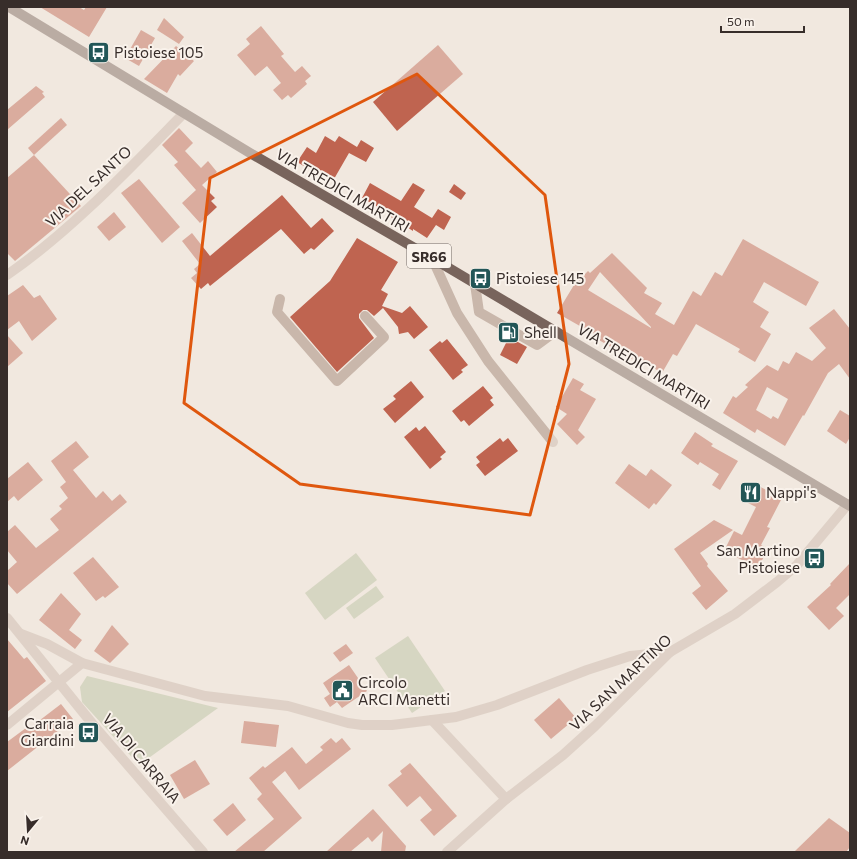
<svg xmlns="http://www.w3.org/2000/svg" width="857" height="859" font-family="Commissioner,sans-serif">
  <style>
    .green { fill: #b7c09f }
    .building { fill: #bf6450; fill-rule: evenodd }
    .lines { fill: none; stroke-linecap: round; stroke-linejoin: round }
    .minor { stroke: #c9b7ab; stroke-width: 10 }
    .major { stroke: #78645c; stroke-width: 10 }
    .marked { fill: none; stroke: #df570e; stroke-width: 3; stroke-linejoin: round }
    .labels { text-anchor: middle; dominant-baseline: central; stroke-width: 4; stroke-linejoin: round; paint-order: stroke }
    .shield { fill: #f9f2eb; stroke: #716864; stroke-width: 1 }
    .shield-label { font-size: 14px; font-weight: bold; fill: #372d2a }
    .poi-label { font-size: 15px; fill: #372d2a; stroke: #f9f2eb; text-anchor: start }
    .street-label { font-size: 15px; fill: #372d2a; stroke: #f9f2eb }
  </style>
  <rect width="100%" height="100%" fill="#f1e8df"/>
  <g class="green">
    <polygon points="356,553 377,580 325,620 305,593"/>
    <polygon points="376,586 384,597 354,619 346,608"/>
    <polygon points="408,636 445,691 412,713 375,658"/>
    <polygon points="87,676 218,708 139,765 82,702 80,687"/>
  </g>
  <g class="building">
    <polygon points="40,7 79,7 84,10 86,7 107,7 89,37"/>
    <polygon points="164,18 184,37 179,44 157,30"/>
    <polygon points="261,26 284,54 281,56 295,72 302,66 311,76 305,81 307,84 291,98 288,95 282,100 273,90 281,83 267,66 255,76 237,55 250,44 246,39"/>
    <polygon points="141,30 155,38 139,66 125,58"/>
    <polygon points="438,45 463,74 397,131 373,102"/>
    <polygon points="176,46 194,61 180,76 178,74 167,93 144,79"/>
    <polygon points="36,86 44,92 42,93 45,97 7,130 7,110"/>
    <polygon points="61,118 67,125 34,155 28,148"/>
    <polygon points="179,128 193,143 185,151 201,168 208,161 217,172 202,185 215,198 211,201 217,207 200,223 182,203 196,190 174,165 178,162 162,145"/>
    <polygon points="325,136 335,142 339,136 357,147 361,140 374,148 366,162 349,153 334,179 312,165 309,169 297,162 307,147 316,153"/>
    <polygon points="34,155 81,206 15,261 7,253 7,178"/>
    <polygon points="139,179 180,227 162,243 121,193"/>
    <polygon points="370,183 401,201 413,183 425,190 414,207 432,218 438,209 451,217 444,230 436,225 427,238 413,229 413,231 391,217 392,215 362,198"/>
    <polygon points="454,184 466,193 461,200 449,192"/>
    <polygon points="282,195 311,228 322,218 334,231 314,250 311,248 304,254 281,229 210,286 208,283 201,289 191,278 197,273 194,269 200,264 182,241 192,233 210,256"/>
    <polygon points="114,212 126,227 109,241 97,227"/>
    <polygon points="357,238 398,262 381,290 388,294 382,306 402,313 410,306 428,327 414,339 408,332 399,334 398,327 383,308 374,316 367,310 363,310 359,314 359,318 374,338 337,372 290,317 330,281"/>
    <path d="M743,239l76,43 -13,24 -42,-24 -11,20 16,10 -9,15 11,7 -16,28 -17,-10 2,-3 -44,-25 -19,32 -4,-2 -11,19 -29,-17 -1,3 -23,-13 -10,-6 2,-2 -44,-25 17,-28 14,-14 2,2 22,-20 35,35 -3,5 18,10 -7,11 19,11 19,-34 8,5 14,-24 7,4zM600,272l51,55v1l-63,-38z"/>
    <polygon points="23,285 34,298 40,295 57,319 32,341 19,321 7,330 7,296"/>
    <path d="M834,309l16,20v50l-11,-15 -11,9 -24,43 -1,-1 -18,31 -28,-17 -2,4 -32,-20 10,-17 3,2 12,-11 -3,-2 22,-20 11,6 5,-10 6,3 7,-12 16,9 14,-13 -17,-20zM767,387l21,12 -10,20 -5,-3 -2,3 -15,-9z"/>
    <polygon points="484,323 527,347 517,364 500,355 509,337"/>
    <polygon points="7,335 23,353 7,367"/>
    <polygon points="447,339 468,365 461,370 463,372 453,380 429,350 440,341 442,343"/>
    <polygon points="573,378 584,384 580,390 596,399 578,430 585,437 577,445 557,424 567,414 556,407"/>
    <polygon points="411,381 424,397 395,423 383,409 396,399 393,396"/>
    <polygon points="483,386 493,398 490,400 494,405 469,426 464,420 461,422 452,411"/>
    <polygon points="840,410 850,416 850,437 846,444 827,431"/>
    <polygon points="425,426 446,452 440,457 442,459 430,469 404,437 416,427 419,431"/>
    <polygon points="695,432 713,444 711,446 738,461 720,490 712,485 719,474 700,462 698,465 681,453"/>
    <polygon points="500,438 503,442 508,438 518,451 485,476 476,465 480,462 476,457"/>
    <polygon points="76,441 89,457 73,470 96,498 103,491 112,501 120,494 127,502 17,594 7,583 7,571 17,562 7,550 7,532 15,525 36,548 59,530 50,519 62,509 59,506 68,498 60,487 66,482 51,461"/>
    <polygon points="28,462 43,480 18,501 14,496 7,502 7,479"/>
    <polygon points="629,464 646,476 651,469 672,485 656,505 654,503 649,509 615,483"/>
    <polygon points="751,482 782,498 767,527 770,528 761,545 768,549 758,568 724,551 734,531 742,535 756,507 742,500"/>
    <polygon points="714,520 733,530 700,553 708,564 707,566 728,591 706,610 692,593 701,586 674,549"/>
    <polygon points="93,557 119,587 105,598 103,596 96,601 73,573"/>
    <polygon points="850,563 850,594 836,608 844,616 829,630 807,607 831,585 830,584"/>
    <polygon points="61,593 81,614 69,630 82,640 75,649 39,620"/>
    <polygon points="112,625 129,644 110,663 94,651"/>
    <polygon points="7,639 24,659 27,657 46,681 7,712"/>
    <polygon points="346,644 353,653 340,662 333,653"/>
    <polygon points="349,665 367,691 342,708 337,702 330,707 324,698 330,694 323,683"/>
    <polygon points="559,698 576,718 551,739 534,720"/>
    <polygon points="61,704 73,719 7,771 7,742 26,728 27,730"/>
    <polygon points="244,721 279,725 276,747 241,743"/>
    <polygon points="331,738 336,743 342,738 351,749 299,790 285,771 272,782 302,818 263,852 234,852 274,819 257,799 262,794 249,778 263,766 265,768 292,747 306,764 323,750 320,747"/>
    <polygon points="195,760 210,784 184,799 170,775"/>
    <polygon points="410,763 457,816 434,836 420,820 432,810 420,796 407,807 388,785 402,774 400,771"/>
    <polygon points="233,803 246,820 227,836 213,820"/>
    <polygon points="373,809 406,846 405,852 381,852 383,831 372,842 368,837 350,852 326,852"/>
    <polygon points="829,818 850,833 850,847 846,852 794,852"/>
  </g>
  <g class="lines">
    <g class="minor">
      <polyline points="432,258 457,313 488,361 553,442"/>
      <path d="M7,275c65,-45 122,-106 177,-162"/>
      <polyline points="475,284 479,312 537,345 556,331"/>
      <polyline points="280,299 277,312 337,381 384,337 365,316"/>
      <polyline points="7,618 95,727 203,852"/>
      <polyline points="21,634 47,644 82,663 205,696 288,706 348,723 362,725 392,725 456,717 497,705 587,670 630,656 670,652"/>
      <polyline points="432,720 506,799"/>
      <polyline points="7,725 82,663"/>
      <polyline points="447,852 506,799 563,755 595,726 670,652 735,614 777,582 797,565 848,504"/>
    </g>
    <polyline class="major" points="9,7 250,153 432,258 850,506"/>
  </g>
  <path d="M0 0H857V859H0ZM417,74l128,121 24,169 -39,151 -230,-31 -116,-81 26,-225z" fill="#f1e8df" fill-opacity=".55" fill-rule="evenodd"/>
  <path class="marked" d="M417,74l128,121 24,169 -39,151 -230,-31 -116,-81 26,-225z"/>
  <defs>
    <symbol id="bus-square" viewBox="-11 -11 22 22"><rect x="-9" y="-9" width="18" height="18" rx="4" fill="#225657" stroke="#f9f2eb"/><path d="M-5-6H5V4H4V6H2V4H-2V6H-4V4H-5ZM-3.5-4V0h7V-4ZM-3.5 1.2v1.5H-2V1.2ZM2 1.2v1.5H3.5V1.2Z" fill="#fff"/></symbol>
    <symbol id="fuel-square" viewBox="-11 -11 22 22"><rect x="-9" y="-9" width="18" height="18" rx="4" fill="#225657" stroke="#f9f2eb"/><path d="M-5.5-6h7V0h2V4h1.3V-2.5L3-4.5l.8-.8L6-3V5H2.5V1h-1V6h-7ZM-4.2-4.7v3.2H.2V-4.7Z" fill="#fff"/></symbol>
    <symbol id="restaurant-square" viewBox="-11 -11 22 22"><rect x="-9" y="-9" width="18" height="18" rx="4" fill="#225657" stroke="#f9f2eb"/><path d="M-5-6h1v4h1v-4h1v4h1v-4h1v5L-1.5 .5V6h-2V.5L-5-1ZM5-6V6H3V1.5H1.5Q1.5-4 5-6Z" fill="#fff"/></symbol>
    <symbol id="civic-square" viewBox="-11 -11 22 22"><rect x="-9" y="-9" width="18" height="18" rx="4" fill="#225657" stroke="#f9f2eb"/><path d="M-.6-6.5H3V-4.5H.6V-3L4-1V1h2V6H-6V1h2V-1L-.6-3ZM-1.2 2.5V6h2.4V2.5Z" fill="#fff"/></symbol>
  </defs>
  <g fill-rule="evenodd">
    <use href="#bus-square" x="86" y="40" width="25" height="25"/>
    <use href="#bus-square" x="468" y="266" width="25" height="25"/>
    <use href="#fuel-square" x="496" y="320" width="25" height="25"/>
    <use href="#restaurant-square" x="738" y="480" width="25" height="25"/>
    <use href="#bus-square" x="802" y="546" width="25" height="25"/>
    <use href="#civic-square" x="330" y="678" width="25" height="25"/>
    <use href="#bus-square" x="76" y="720" width="25" height="25"/>
  </g>
  <g class="labels">
    <rect class="shield" x="407" y="244" width="44" height="24" rx="3"/>
    <g class="shield-label">
      <text x="429" y="256">SR66</text>
    </g>
    <g class="poi-label">
      <text x="114" y="52">Pistoiese 105</text>
      <text x="496" y="278">Pistoiese 145</text>
      <text x="524" y="332">Shell</text>
      <text x="766" y="492">Nappi's</text>
      <text x="800" y="550" text-anchor="end">San Martino<tspan x="800" dy="17">Pistoiese</tspan></text>
      <text x="358" y="682">Circolo<tspan x="358" dy="17">ARCI Manetti</tspan></text>
      <text x="74" y="723" text-anchor="end">Carraia<tspan x="74" dy="17">Giardini</tspan></text>
    </g>
    <g class="street-label">
      <text transform="translate(88 186) rotate(-43)">VIA DEL SANTO</text>
      <text transform="translate(343 190) rotate(30)">VIA TREDICI MARTIRI</text>
      <text transform="translate(644 366) rotate(31)">VIA TREDICI MARTIRI</text>
      <text transform="translate(620 682) rotate(-43)">VIA SAN MARTINO</text>
      <text transform="translate(142 758) rotate(50)">VIA DI CARRAIA</text>
    </g>
  </g>
  <rect width="857" height="859" fill="none" stroke="#372d2a" stroke-width="16"/>
  <g transform="translate(28 831) rotate(198)" stroke="#f9f2eb" stroke-width="3" paint-order="stroke">
  <path d="M0-3L7 15L0 10L-7 15Z" fill="#372d2a"/>
  <text y="-6" font-size="11" font-weight="bold" text-anchor="middle" fill="#372d2a">N</text>
  </g>
  <path d="M721 26v6h83v-6" fill="none" stroke="#372d2a" stroke-width="2"/>
  <text x="727" y="26" font-size="12" fill="#372d2a" stroke="#f9f2eb" stroke-width="3" paint-order="stroke">50 m</text>
</svg>
